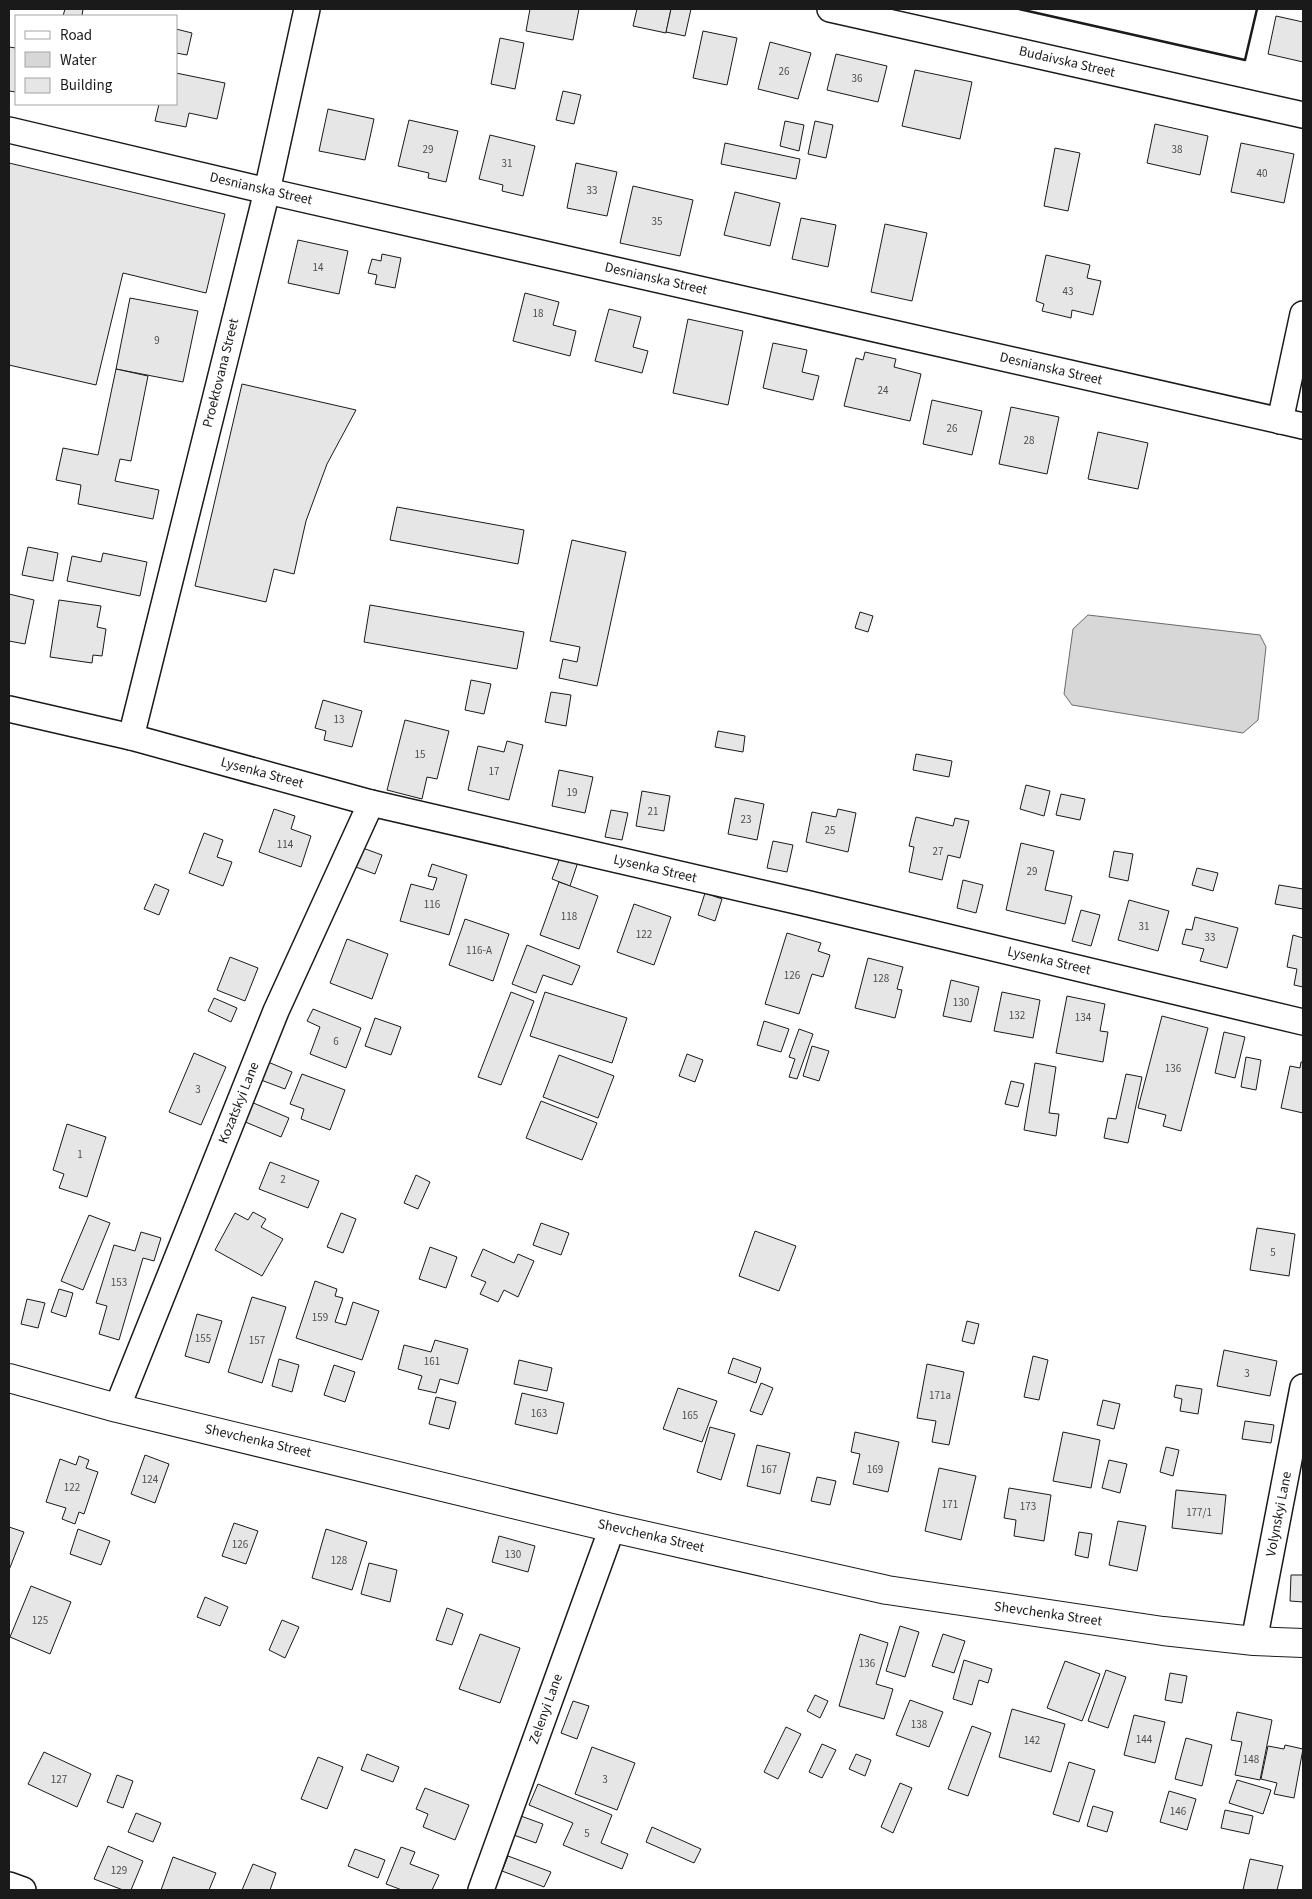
<svg xmlns="http://www.w3.org/2000/svg" width="1312" height="1899" font-family="'Source Sans 3',sans-serif">
  <style>
    .water { fill: #d7d7d7; stroke: #6a6a6a }
    .building { fill: #e6e6e6; stroke: #1a1a1a }
    .lines { fill: none; stroke-linecap: round; stroke-linejoin: round }
    .minor-casing { stroke: #1a1a1a; stroke-width: 28 }
    .tertiary-casing { stroke: #1a1a1a; stroke-width: 30 }
    .minor { stroke: #fff; stroke-width: 25 }
    .tertiary { stroke: #fff; stroke-width: 28 }
    .wall { stroke: #1a1a1a; stroke-width: 2.5 }
    .labels { text-anchor: middle; dominant-baseline: central; stroke-width: 4; stroke-linejoin: round; paint-order: stroke }
    .number-label { font-size: 11px; fill: #4d4d4d }
    .street-label { font-size: 14px; fill: #1a1a1a; stroke: #fff }
  </style>
  <rect width="100%" height="100%" fill="#fff"/>
  <polygon class="water" points="1088,615 1260,635 1266,647 1258,720 1243,733 1072,705 1064,694 1073,629"/>
  <g class="building">
    <polygon points="65,9 83,9 82,16 63,16"/>
    <polygon points="530,9 579,9 573,40 526,31"/>
    <polygon points="637,9 671,9 666,33 633,26"/>
    <polygon points="671,9 691,9 685,36 666,32"/>
    <polygon points="1276,16 1303,22 1303,62 1268,54"/>
    <polygon points="176,29 192,33 187,55 176,53"/>
    <polygon points="703,31 737,38 727,85 693,78"/>
    <polygon points="500,38 524,43 515,89 491,84"/>
    <polygon points="770,42 811,53 798,99 758,89"/>
    <polygon points="9,47 16,48 16,92 9,91"/>
    <polygon points="836,54 887,66 878,102 827,90"/>
    <polygon points="915,70 972,82 960,139 902,126"/>
    <polygon points="176,73 225,83 217,119 189,113 186,127 155,121 159,104 176,104"/>
    <polygon points="563,91 581,95 574,124 556,120"/>
    <polygon points="328,109 374,119 365,160 319,151"/>
    <polygon points="409,120 458,131 446,182 428,178 429,173 398,166"/>
    <polygon points="785,121 804,125 799,151 780,146"/>
    <polygon points="815,121 833,125 826,158 808,154"/>
    <polygon points="1155,124 1208,136 1200,175 1147,163"/>
    <polygon points="490,135 535,146 523,196 502,191 503,185 479,179"/>
    <polygon points="725,143 800,159 796,179 721,164"/>
    <polygon points="1241,143 1294,154 1284,203 1231,192"/>
    <polygon points="1055,148 1080,153 1068,211 1044,206"/>
    <polygon points="9,163 225,214 206,293 123,273 96,385 9,365"/>
    <polygon points="576,163 617,172 607,216 567,208"/>
    <polygon points="633,186 693,200 680,256 620,243"/>
    <polygon points="735,192 780,203 770,246 724,235"/>
    <polygon points="801,218 836,225 828,267 792,259"/>
    <polygon points="885,224 927,233 912,301 871,292"/>
    <polygon points="298,240 348,251 339,294 288,283"/>
    <polygon points="382,254 401,258 395,288 375,284 377,275 368,273 372,259 381,261"/>
    <polygon points="1046,255 1090,265 1087,278 1101,281 1093,315 1072,310 1071,318 1042,311 1044,304 1036,301"/>
    <polygon points="525,293 559,302 553,325 576,331 570,356 513,341"/>
    <polygon points="130,298 198,311 183,382 116,369"/>
    <polygon points="609,309 641,317 633,347 648,351 642,373 595,361"/>
    <polygon points="688,319 743,331 728,405 673,393"/>
    <polygon points="773,343 807,350 802,372 819,376 813,400 763,388"/>
    <polygon points="865,352 896,359 894,367 921,374 910,421 844,406 856,358 863,360"/>
    <polygon points="116,369 148,376 131,461 120,459 115,481 159,490 153,519 78,504 81,485 56,480 63,448 98,455"/>
    <polygon points="242,384 356,410 327,464 306,521 294,574 274,569 266,602 195,586"/>
    <polygon points="932,400 982,411 972,455 923,444"/>
    <polygon points="1011,407 1059,417 1047,474 999,464"/>
    <polygon points="1098,432 1148,443 1138,489 1088,479"/>
    <polygon points="397,507 524,530 518,564 390,540"/>
    <polygon points="572,540 626,552 597,686 559,678 563,659 577,662 580,647 550,641"/>
    <polygon points="28,547 58,553 53,581 22,575"/>
    <polygon points="103,553 147,562 140,596 67,581 72,556 101,562"/>
    <polygon points="9,594 34,600 25,644 9,641"/>
    <polygon points="59,600 101,606 97,627 106,629 102,656 93,655 92,663 50,657"/>
    <polygon points="370,605 524,632 517,669 364,642"/>
    <polygon points="860,612 873,616 868,632 855,628"/>
    <polygon points="471,680 491,684 484,714 465,710"/>
    <polygon points="551,692 571,695 566,726 545,722"/>
    <polygon points="323,700 362,711 352,747 324,740 326,731 315,728"/>
    <polygon points="405,720 449,731 437,779 427,777 422,799 387,790"/>
    <polygon points="718,731 745,736 743,752 715,747"/>
    <polygon points="507,741 523,745 509,800 468,790 478,746 504,752"/>
    <polygon points="916,754 952,761 949,777 913,770"/>
    <polygon points="559,770 593,777 585,813 552,806"/>
    <polygon points="1026,785 1050,791 1044,816 1020,809"/>
    <polygon points="642,791 670,796 664,831 636,826"/>
    <polygon points="1061,794 1085,799 1080,820 1056,815"/>
    <polygon points="735,798 764,804 757,840 728,834"/>
    <polygon points="274,809 295,816 291,829 311,836 301,867 259,852"/>
    <polygon points="838,809 856,813 848,852 806,842 812,812 836,817"/>
    <polygon points="611,810 628,813 622,840 605,837"/>
    <polygon points="916,817 953,826 955,818 969,821 960,858 948,855 942,880 909,872 914,847 909,846"/>
    <polygon points="204,833 223,840 217,857 232,862 223,886 189,873"/>
    <polygon points="773,841 793,845 787,872 767,868"/>
    <polygon points="1021,843 1054,851 1045,890 1072,896 1065,924 1006,910"/>
    <polygon points="360,847 382,855 375,874 353,866"/>
    <polygon points="1114,851 1133,854 1128,881 1109,877"/>
    <polygon points="561,855 578,862 570,886 552,879"/>
    <polygon points="432,864 467,875 449,935 400,921 411,884 433,890 437,878 428,876"/>
    <polygon points="1197,868 1218,873 1213,891 1192,885"/>
    <polygon points="963,880 983,885 976,913 957,908"/>
    <polygon points="559,882 598,896 579,949 540,935"/>
    <polygon points="155,884 169,890 159,915 144,909"/>
    <polygon points="1279,885 1303,889 1303,909 1275,904"/>
    <polygon points="705,893 722,899 715,921 698,915"/>
    <polygon points="1129,900 1169,911 1158,951 1118,940"/>
    <polygon points="634,904 671,917 654,965 617,952"/>
    <polygon points="1081,910 1100,915 1091,946 1072,941"/>
    <polygon points="1195,917 1238,928 1227,968 1200,961 1204,949 1182,944 1186,929 1192,930"/>
    <polygon points="465,919 509,934 493,981 449,965"/>
    <polygon points="787,933 821,943 818,951 830,955 823,977 812,974 799,1014 765,1004"/>
    <polygon points="1293,935 1303,938 1303,987 1294,985 1297,969 1287,967"/>
    <polygon points="347,939 388,954 372,999 330,983"/>
    <polygon points="527,945 580,966 572,985 543,975 536,993 512,984"/>
    <polygon points="230,957 258,968 245,1001 217,990"/>
    <polygon points="868,958 903,967 897,989 902,990 895,1018 855,1008"/>
    <polygon points="951,980 979,987 971,1022 943,1016"/>
    <polygon points="511,992 534,1001 501,1085 478,1077"/>
    <polygon points="545,992 627,1018 612,1063 530,1036"/>
    <polygon points="1002,992 1040,1000 1033,1038 994,1031"/>
    <polygon points="1067,996 1105,1004 1100,1031 1108,1032 1103,1062 1056,1053"/>
    <polygon points="214,998 237,1008 231,1022 208,1011"/>
    <polygon points="313,1009 361,1028 346,1068 310,1054 320,1027 307,1021"/>
    <polygon points="1162,1016 1208,1028 1181,1131 1163,1126 1166,1115 1138,1108"/>
    <polygon points="375,1018 401,1027 391,1055 365,1046"/>
    <polygon points="764,1021 789,1029 781,1052 757,1045"/>
    <polygon points="799,1029 813,1034 797,1079 789,1077 795,1059 789,1057"/>
    <polygon points="1224,1032 1245,1037 1235,1078 1215,1073"/>
    <polygon points="812,1046 829,1051 819,1081 803,1076"/>
    <polygon points="194,1053 226,1067 201,1125 169,1112"/>
    <polygon points="687,1054 703,1060 695,1082 679,1076"/>
    <polygon points="559,1055 614,1076 598,1118 543,1097"/>
    <polygon points="1246,1057 1261,1060 1256,1090 1241,1087"/>
    <polygon points="268,1062 292,1072 285,1089 261,1080"/>
    <polygon points="1301,1062 1303,1062 1303,1113 1281,1108 1290,1066 1300,1068"/>
    <polygon points="1035,1063 1056,1067 1049,1113 1059,1114 1056,1136 1024,1130"/>
    <polygon points="302,1074 345,1090 330,1130 301,1119 304,1109 290,1104"/>
    <polygon points="1126,1074 1142,1077 1128,1143 1104,1138 1108,1118 1116,1119"/>
    <polygon points="1011,1081 1024,1084 1018,1107 1005,1104"/>
    <polygon points="541,1101 597,1123 582,1160 526,1138"/>
    <polygon points="251,1102 289,1118 281,1137 243,1121"/>
    <polygon points="67,1124 106,1137 87,1197 59,1188 64,1174 53,1170"/>
    <polygon points="270,1162 319,1181 308,1208 259,1189"/>
    <polygon points="416,1175 430,1182 418,1209 404,1203"/>
    <polygon points="253,1212 266,1219 261,1227 283,1239 262,1276 215,1250 235,1213 248,1220"/>
    <polygon points="341,1213 356,1219 343,1253 327,1247"/>
    <polygon points="89,1215 110,1223 83,1290 61,1281"/>
    <polygon points="541,1223 569,1233 561,1255 533,1245"/>
    <polygon points="1257,1228 1295,1234 1289,1276 1250,1270"/>
    <polygon points="755,1231 796,1246 779,1291 739,1276"/>
    <polygon points="141,1232 161,1238 154,1261 143,1258 119,1340 99,1334 107,1306 96,1303 114,1245 135,1251"/>
    <polygon points="430,1247 457,1257 446,1288 419,1279"/>
    <polygon points="483,1249 514,1263 518,1254 534,1261 518,1297 504,1290 498,1302 480,1294 486,1282 471,1276"/>
    <polygon points="315,1281 337,1289 335,1296 343,1298 335,1322 346,1325 353,1302 379,1311 362,1360 296,1338"/>
    <polygon points="59,1289 73,1293 66,1317 51,1312"/>
    <polygon points="252,1297 286,1307 262,1383 228,1372"/>
    <polygon points="27,1299 45,1303 38,1328 21,1324"/>
    <polygon points="197,1314 222,1321 209,1363 185,1356"/>
    <polygon points="967,1321 979,1324 974,1344 962,1341"/>
    <polygon points="435,1340 468,1349 458,1384 440,1379 436,1393 418,1389 422,1376 398,1369 404,1345 431,1352"/>
    <polygon points="1224,1350 1277,1361 1270,1396 1217,1386"/>
    <polygon points="1033,1356 1048,1360 1039,1400 1024,1397"/>
    <polygon points="733,1358 761,1368 756,1383 728,1373"/>
    <polygon points="279,1359 299,1365 292,1392 272,1386"/>
    <polygon points="519,1360 552,1368 547,1391 514,1384"/>
    <polygon points="927,1364 964,1372 949,1445 932,1442 936,1421 917,1418"/>
    <polygon points="334,1365 355,1372 345,1402 324,1395"/>
    <polygon points="761,1383 773,1388 762,1415 750,1411"/>
    <polygon points="1176,1385 1202,1389 1198,1414 1180,1411 1182,1399 1174,1397"/>
    <polygon points="678,1388 717,1401 702,1442 663,1429"/>
    <polygon points="522,1393 564,1403 557,1434 515,1424"/>
    <polygon points="436,1397 456,1402 449,1429 429,1424"/>
    <polygon points="1103,1400 1120,1404 1114,1429 1097,1425"/>
    <polygon points="1245,1421 1274,1425 1271,1443 1242,1439"/>
    <polygon points="710,1427 735,1434 721,1480 697,1472"/>
    <polygon points="855,1432 899,1442 888,1492 853,1484 860,1454 851,1452"/>
    <polygon points="1063,1432 1100,1440 1091,1488 1053,1481"/>
    <polygon points="757,1445 790,1453 780,1494 747,1486"/>
    <polygon points="1166,1447 1179,1450 1173,1476 1160,1472"/>
    <polygon points="145,1455 169,1464 155,1503 131,1494"/>
    <polygon points="79,1456 89,1460 86,1468 98,1472 84,1514 79,1512 75,1524 62,1519 66,1508 46,1502 60,1459 76,1465"/>
    <polygon points="1109,1460 1127,1464 1120,1493 1102,1488"/>
    <polygon points="939,1468 976,1476 961,1540 925,1531"/>
    <polygon points="817,1477 836,1481 830,1505 811,1501"/>
    <polygon points="1009,1488 1051,1495 1044,1541 1014,1536 1016,1520 1004,1518"/>
    <polygon points="1176,1490 1226,1495 1222,1534 1172,1528"/>
    <polygon points="1118,1521 1146,1526 1137,1571 1109,1565"/>
    <polygon points="234,1523 258,1531 246,1564 222,1556"/>
    <polygon points="9,1527 24,1532 9,1570"/>
    <polygon points="78,1529 110,1541 101,1565 70,1554"/>
    <polygon points="326,1529 367,1542 352,1590 312,1578"/>
    <polygon points="1079,1532 1092,1534 1088,1558 1075,1555"/>
    <polygon points="499,1536 535,1546 528,1572 492,1562"/>
    <polygon points="369,1563 397,1570 390,1602 361,1594"/>
    <polygon points="1291,1575 1303,1575 1303,1602 1290,1601"/>
    <polygon points="31,1586 71,1602 50,1654 10,1637"/>
    <polygon points="205,1597 228,1607 220,1626 197,1617"/>
    <polygon points="447,1608 463,1614 452,1645 436,1640"/>
    <polygon points="282,1620 299,1627 285,1658 269,1650"/>
    <polygon points="900,1626 919,1632 905,1677 886,1671"/>
    <polygon points="480,1634 520,1648 500,1703 459,1689"/>
    <polygon points="860,1634 888,1643 876,1684 893,1689 884,1719 839,1706"/>
    <polygon points="943,1634 965,1641 954,1673 932,1666"/>
    <polygon points="964,1660 992,1669 988,1683 979,1680 972,1705 953,1699"/>
    <polygon points="1065,1661 1100,1674 1082,1721 1047,1708"/>
    <polygon points="1106,1670 1126,1677 1108,1728 1088,1721"/>
    <polygon points="1170,1673 1187,1676 1182,1703 1165,1700"/>
    <polygon points="815,1695 828,1701 820,1718 807,1711"/>
    <polygon points="910,1700 943,1712 929,1747 896,1735"/>
    <polygon points="573,1701 589,1706 577,1739 561,1733"/>
    <polygon points="1012,1709 1065,1724 1051,1772 999,1757"/>
    <polygon points="1237,1712 1272,1720 1260,1780 1235,1775 1242,1742 1231,1740"/>
    <polygon points="1134,1715 1165,1722 1155,1763 1124,1755"/>
    <polygon points="972,1726 991,1733 968,1796 948,1789"/>
    <polygon points="786,1727 801,1734 778,1779 764,1772"/>
    <polygon points="1186,1738 1212,1745 1202,1786 1175,1779"/>
    <polygon points="822,1744 836,1750 822,1778 809,1772"/>
    <polygon points="1285,1745 1303,1749 1294,1798 1274,1794 1277,1783 1261,1779 1268,1746 1284,1749"/>
    <polygon points="592,1747 635,1763 617,1810 575,1794"/>
    <polygon points="44,1752 91,1774 77,1807 28,1784"/>
    <polygon points="367,1754 399,1767 393,1782 361,1770"/>
    <polygon points="856,1754 871,1760 865,1776 849,1769"/>
    <polygon points="318,1757 343,1767 327,1809 301,1799"/>
    <polygon points="1069,1762 1095,1770 1079,1822 1053,1814"/>
    <polygon points="117,1775 133,1781 123,1808 107,1802"/>
    <polygon points="1237,1780 1271,1790 1263,1814 1229,1803"/>
    <polygon points="900,1783 912,1788 893,1833 881,1827"/>
    <polygon points="538,1784 612,1815 601,1843 628,1854 622,1869 563,1845 573,1823 529,1805"/>
    <polygon points="425,1788 469,1805 455,1840 423,1827 428,1814 416,1809"/>
    <polygon points="1169,1791 1196,1799 1187,1830 1160,1822"/>
    <polygon points="1093,1806 1113,1812 1107,1832 1087,1826"/>
    <polygon points="1225,1810 1253,1816 1249,1834 1221,1828"/>
    <polygon points="136,1813 161,1823 153,1842 128,1832"/>
    <polygon points="518,1815 543,1824 536,1843 511,1834"/>
    <polygon points="652,1827 701,1849 694,1863 646,1842"/>
    <polygon points="108,1846 143,1861 131,1890 123,1890 94,1879"/>
    <polygon points="401,1847 415,1852 410,1864 439,1875 432,1890 402,1890 386,1884"/>
    <polygon points="355,1849 385,1860 378,1878 348,1866"/>
    <polygon points="508,1856 551,1872 544,1887 502,1871"/>
    <polygon points="173,1857 216,1873 209,1890 161,1890"/>
    <polygon points="1250,1859 1283,1866 1277,1890 1243,1890"/>
    <polygon points="253,1864 276,1873 270,1890 242,1890"/>
  </g>
  <g class="lines">
    <defs>
      <g id="minor">
        <polyline points="830,9 1303,115"/>
        <polyline points="9,130 267,191 1303,426"/>
        <polyline points="1280,421 1303,314"/>
        <polyline points="9,709 131,737 371,803 805,903 1303,1022"/>
        <polyline points="131,737 267,191 307,9"/>
        <polyline points="117,1408 276,1011 371,803"/>
        <polyline points="1254,1641 1303,1387"/>
        <polyline points="9,1885 23,1890"/>
        <polyline points="481,1890 612,1528"/>
      </g>
      <polyline id="tertiary" points="9,1378 117,1408 612,1528 887,1590 1163,1631 1254,1641 1303,1643"/>
    </defs>
    <use href="#minor" class="minor-casing"/>
    <use href="#tertiary" class="tertiary-casing"/>
    <use href="#minor" class="minor"/>
    <use href="#tertiary" class="tertiary"/>
    <polyline class="wall" points="1019,9 1245,60 1257,9"/>
  </g>
  <g class="labels">
    <g class="number-label">
      <text x="784" y="71">26</text>
      <text x="857" y="78">36</text>
      <text x="428" y="149">29</text>
      <text x="1177" y="149">38</text>
      <text x="507" y="163">31</text>
      <text x="1262" y="173">40</text>
      <text x="592" y="190">33</text>
      <text x="657" y="221">35</text>
      <text x="318" y="267">14</text>
      <text x="1068" y="291">43</text>
      <text x="538" y="313">18</text>
      <text x="157" y="340">9</text>
      <text x="883" y="390">24</text>
      <text x="952" y="428">26</text>
      <text x="1029" y="440">28</text>
      <text x="339" y="719">13</text>
      <text x="420" y="754">15</text>
      <text x="494" y="771">17</text>
      <text x="572" y="792">19</text>
      <text x="653" y="811">21</text>
      <text x="746" y="819">23</text>
      <text x="830" y="830">25</text>
      <text x="285" y="844">114</text>
      <text x="938" y="851">27</text>
      <text x="1032" y="871">29</text>
      <text x="432" y="904">116</text>
      <text x="569" y="916">118</text>
      <text x="1144" y="926">31</text>
      <text x="644" y="934">122</text>
      <text x="1210" y="937">33</text>
      <text x="479" y="950">116-А</text>
      <text x="792" y="975">126</text>
      <text x="881" y="978">128</text>
      <text x="961" y="1002">130</text>
      <text x="1017" y="1015">132</text>
      <text x="1083" y="1017">134</text>
      <text x="336" y="1041">6</text>
      <text x="1173" y="1068">136</text>
      <text x="198" y="1089">3</text>
      <text x="80" y="1154">1</text>
      <text x="283" y="1179">2</text>
      <text x="1273" y="1252">5</text>
      <text x="119" y="1282">153</text>
      <text x="320" y="1317">159</text>
      <text x="203" y="1338">155</text>
      <text x="257" y="1340">157</text>
      <text x="432" y="1361">161</text>
      <text x="1247" y="1373">3</text>
      <text x="940" y="1395">171а</text>
      <text x="539" y="1413">163</text>
      <text x="690" y="1415">165</text>
      <text x="769" y="1469">167</text>
      <text x="875" y="1469">169</text>
      <text x="150" y="1479">124</text>
      <text x="72" y="1487">122</text>
      <text x="950" y="1504">171</text>
      <text x="1028" y="1506">173</text>
      <text x="1199" y="1512">177/1</text>
      <text x="240" y="1544">126</text>
      <text x="513" y="1554">130</text>
      <text x="339" y="1560">128</text>
      <text x="40" y="1620">125</text>
      <text x="867" y="1663">136</text>
      <text x="919" y="1724">138</text>
      <text x="1144" y="1739">144</text>
      <text x="1032" y="1740">142</text>
      <text x="1251" y="1759">148</text>
      <text x="59" y="1779">127</text>
      <text x="605" y="1779">3</text>
      <text x="1178" y="1811">146</text>
      <text x="587" y="1833">5</text>
      <text x="119" y="1870">129</text>
    </g>
    <g class="street-label">
      <text transform="translate(1067 62) rotate(13)">Budaivska Street</text>
      <text transform="translate(261 189) rotate(13)">Desnianska Street</text>
      <text transform="translate(656 279) rotate(13)">Desnianska Street</text>
      <text transform="translate(1051 369) rotate(13)">Desnianska Street</text>
      <text transform="translate(221 373) rotate(-76)">Proektovana Street</text>
      <text transform="translate(262 773) rotate(15)">Lysenka Street</text>
      <text transform="translate(655 869) rotate(13)">Lysenka Street</text>
      <text transform="translate(1049 961) rotate(13)">Lysenka Street</text>
      <text transform="translate(239 1103) rotate(-68)">Kozatskyi Lane</text>
      <text transform="translate(258 1441) rotate(13)">Shevchenka Street</text>
      <text transform="translate(1279 1514) rotate(-79)">Volynskyi Lane</text>
      <text transform="translate(651 1536) rotate(13)">Shevchenka Street</text>
      <text transform="translate(1048 1614) rotate(8)">Shevchenka Street</text>
      <text transform="translate(546 1709) rotate(-70)">Zelenyi Lane</text>
    </g>
  </g>
  <rect width="1312" height="1899" fill="none" stroke="#1a1a1a" stroke-width="20"/>
  <rect x="15" y="15" width="162" height="90" fill="#ffffff" stroke="#a3a3a3"/>
  <rect x="25" y="31" width="25" height="8" fill="#ffffff" stroke="#a3a3a3"/>
  <text x="60" y="40" font-size="15" fill="#1a1a1a">Road</text>
  <rect x="25" y="52" width="25" height="15" fill="#d7d7d7" stroke="#a3a3a3"/>
  <text x="60" y="65" font-size="15" fill="#1a1a1a">Water</text>
  <rect x="25" y="78" width="25" height="15" fill="#e6e6e6" stroke="#a3a3a3"/>
  <text x="60" y="90" font-size="15" fill="#1a1a1a">Building</text>
</svg>
